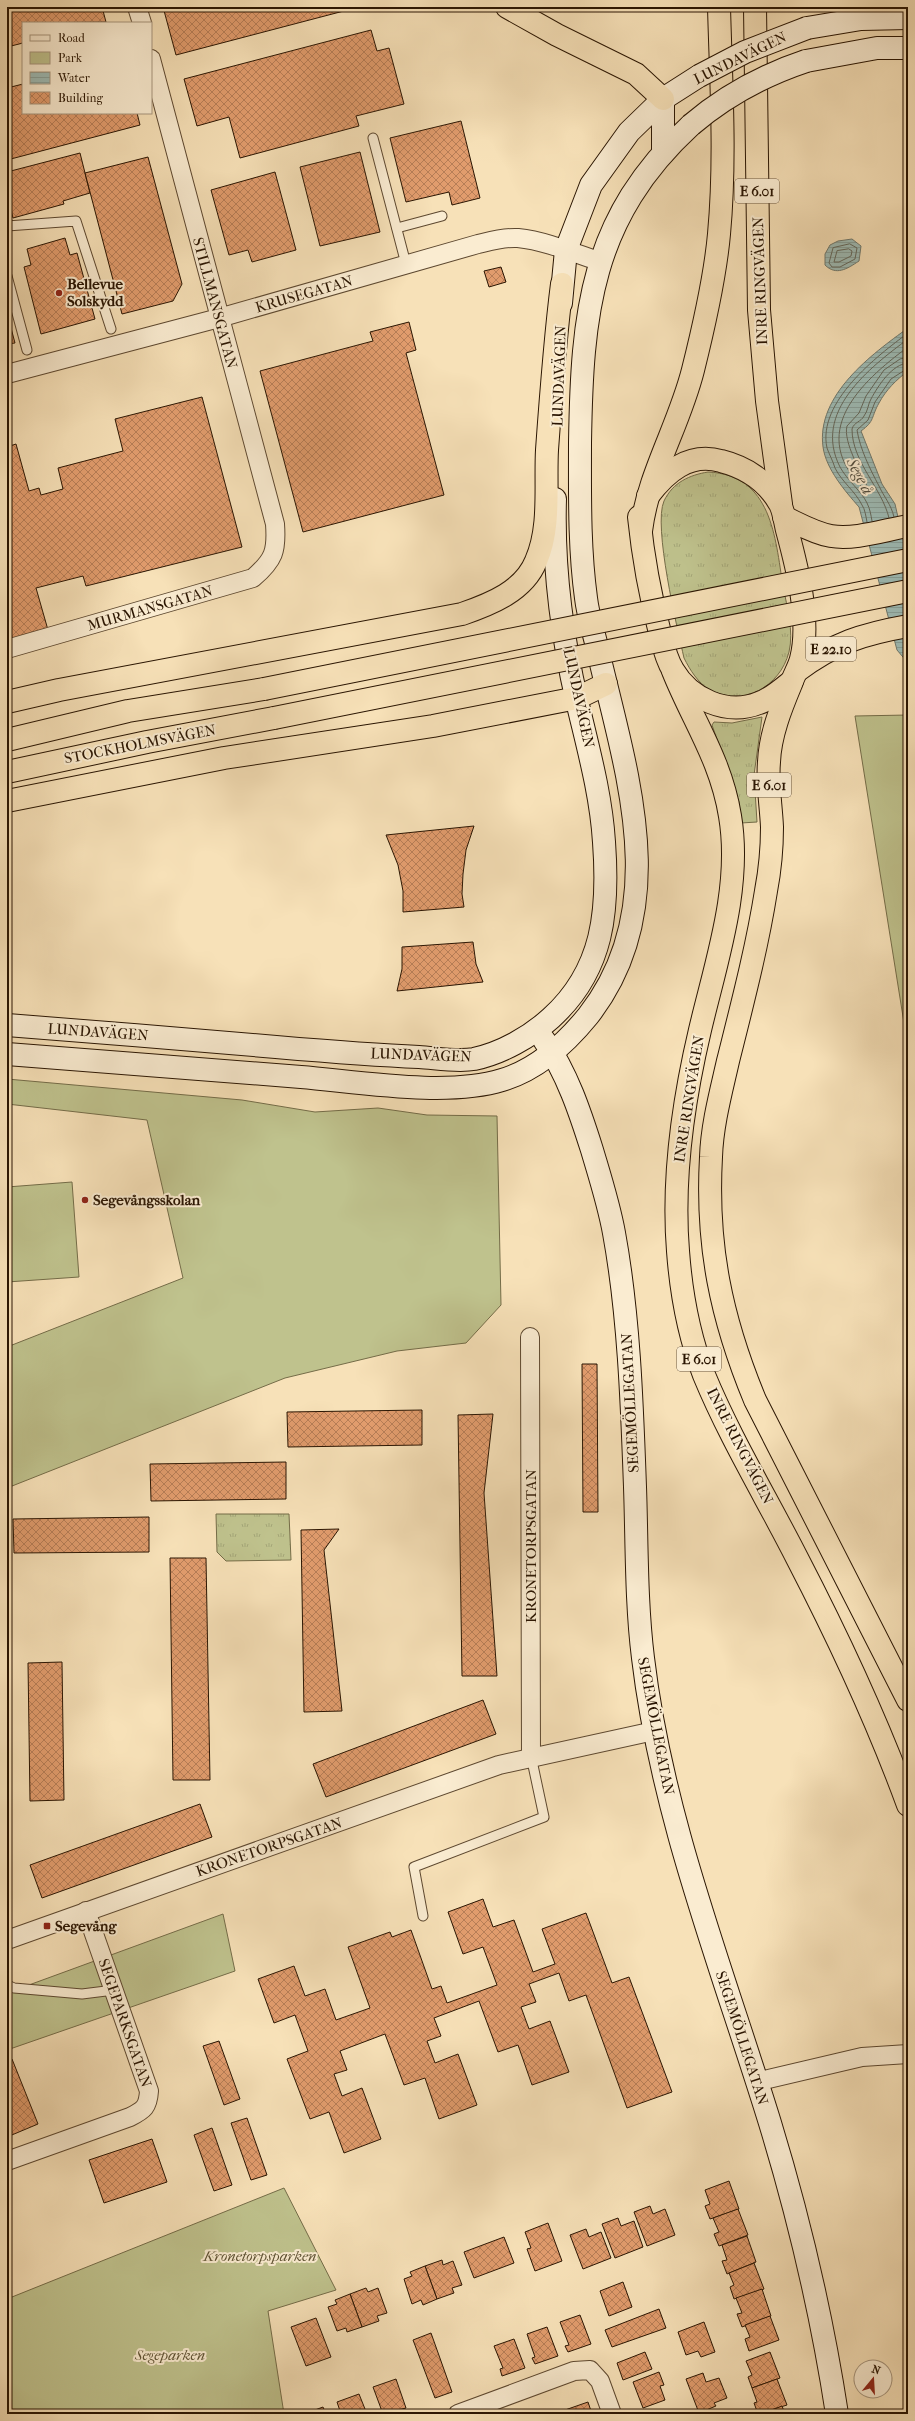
<svg xmlns="http://www.w3.org/2000/svg" width="915" height="2421" font-family="'IM FELL French Canon',serif">
  <style>
    .grass { fill: url(#grass-tufts); stroke: #746c48 }
    .park { fill: #bfc28d; stroke: #746c48 }
    .water { fill: url(#water-rules); stroke: #70796e }
    .lines { fill: none; stroke-linecap: round; stroke-linejoin: round }
    .shore { stroke: #64685c; stroke-width: 1 }
    .building { fill: url(#building-cross-hatch); stroke: #2a1502 }
    .lane-casing { stroke: #5d4830; stroke-width: 11 }
    .street-casing { stroke: #5d4830; stroke-width: 20 }
    .secondary-casing { stroke: #2a1502; stroke-width: 24 }
    .highway-casing { stroke: #2a1502; stroke-width: 24 }
    .lane { stroke: #faecd1; stroke-width: 9 }
    .street { stroke: #faecd1; stroke-width: 18 }
    .secondary { stroke: #faecd1; stroke-width: 22 }
    .highway { stroke: #f7e1b8; stroke-width: 22 }
    .secondary-bridge-casing { stroke: #2a1502; stroke-width: 24; stroke-linecap: butt }
    .highway-bridge-casing { stroke: #2a1502; stroke-width: 24; stroke-linecap: butt }
    .secondary-bridge { stroke: #faecd1; stroke-width: 22 }
    .highway-bridge { stroke: #f7e1b8; stroke-width: 22 }
    .poi-dot { fill: #8f2418; stroke: #faecd1; stroke-width: 1.5 }
    .labels { text-anchor: middle; dominant-baseline: central; stroke-width: 4; stroke-linejoin: round; paint-order: stroke }
    .shield { fill: #faecd1; stroke: #685640; stroke-width: 1 }
    .shield-label { font-size: 14px; font-weight: bold; fill: #2a1502 }
    .street-label { font-size: 15px; fill: #2a1502; stroke: #faecd1 }
    .poi-label { font-size: 15px; font-weight: bold; fill: #2a1502; stroke: #faecd1; text-anchor: start }
    .park-label { font-size: 15px; font-style: italic; fill: #5e5233; stroke: #faecd1 }
    .water-label { font-size: 16px; font-style: italic; fill: #534f41; stroke: #faecd1 }
  </style>
  <defs>
    <pattern id="grass-tufts" width="24" height="20" patternUnits="userSpaceOnUse"><rect width="24" height="20" fill="#bfc28d"/><path d="M3 7l-1-3M5 7V3M7 7l1-3M15 17l-1-3M17 17v-4M19 17l1-3" fill="none" stroke="#a4a678"/></pattern>
    <pattern id="water-rules" width="6" height="5" patternUnits="userSpaceOnUse"><rect width="6" height="5" fill="#9ebcb6"/><path d="M0 2.5h6" fill="none" stroke="#88a19b"/></pattern>
    <pattern id="building-cross-hatch" width="8" height="8" patternUnits="userSpaceOnUse"><rect width="8" height="8" fill="#e19c6d"/><path d="M0 0l8 8M0 8l8-8" fill="none" stroke="#b77e57"/></pattern>
  </defs>
  <rect width="100%" height="100%" fill="#f7e1b8"/>
  <filter id="stains"><feTurbulence type="fractalNoise" baseFrequency=".005" numOctaves="4"/><feColorMatrix values="0 0 0 0 .2 0 0 0 0 .09 0 0 0 0 .02 0 0 0 .5 -.17"/></filter>
  <radialGradient id="worn" r=".72"><stop offset=".6" stop-color="#630" stop-opacity="0"/><stop offset="1" stop-color="#630" stop-opacity=".3"/></radialGradient>
  <g class="grass">
    <path d="M708,472c64,3 67,65 75,114 4,21 11,45 6,66 -9,35 -46,55 -79,38 -12,-7 -20,-20 -26,-32 -7,-31 -31,-132 -20,-157 9,-19 26,-26 44,-29z"/>
    <polygon points="762,717 754,775 757,822 741,823 739,802 712,725 714,722 732,723"/>
    <polygon points="216,1514 289,1514 291,1560 226,1561 217,1552"/>
  </g>
  <g class="park">
    <polygon points="908,715 908,1048 855,716"/>
    <polygon points="7,1079 242,1100 315,1112 378,1108 427,1115 497,1116 501,1305 466,1343 397,1351 285,1378 7,1488 7,1347 183,1278 147,1120 7,1104"/>
    <polygon points="72,1182 79,1277 7,1282 7,1187"/>
    <polygon points="223,1914 235,1971 7,2050 7,1993"/>
    <polygon points="284,2188 336,2290 268,2311 284,2414 7,2414 7,2299"/>
  </g>
  <g class="water">
    <path d="M852,239l9,7 -2,15c-12,8 -23,15 -34,4v-11l5,-9 8,-4z"/>
    <path d="M908,328v43c-12,9 -22,19 -29,32 -8,14 -4,18 -18,28l21,53 13,20 13,57v102l-11,-13 -38,-143c-14,-16 -33,-38 -36,-60 -7,-52 49,-93 85,-119z"/>
  </g>
  <g class="lines">
    <g class="shore">
      <polygon points="850,244 857,248 855,259 840,267 832,267 829,263 833,248"/>
      <polygon points="849,249 852,251 851,256 839,262 834,262 837,251"/>
      <path d="M908,347c-49,36 -102,87 -43,143l3,-2c-7,-16 -25,-46 -21,-62l12,-13 7,-17 18,-26 16,-11 8,-2"/>
      <path d="M894,517c-3,-13 -10,-20 -15,-31 -9,-17 -19,-37 -22,-56l11,-10 7,-18 16,-23 17,-11"/>
      <path d="M889,518c-7,-30 -37,-56 -37,-89 2,-7 9,-7 12,-13 4,-5 4,-12 7,-17 7,-13 21,-35 37,-36"/>
      <path d="M872,521c-1,-6 -2,-12 -5,-18 -5,-11 -20,-23 -27,-36 -28,-55 29,-99 68,-128"/>
      <path d="M867,522c-1,-5 -2,-13 -5,-17 -7,-14 -20,-23 -27,-37 -2,-7 -6,-14 -8,-20 -10,-46 50,-92 81,-115"/>
    </g>
  </g>
  <g class="building">
    <polygon points="16,7 102,7 106,22 23,23 23,43 7,47 7,9"/>
    <polygon points="163,7 359,7 176,55"/>
    <polygon points="371,30 377,51 389,48 404,104 356,116 359,126 240,158 229,117 197,126 184,79"/>
    <polygon points="23,84 23,113 137,113 140,125 7,160 7,88"/>
    <polygon points="461,121 480,198 452,205 449,192 406,202 390,138"/>
    <polygon points="360,152 380,232 320,246 300,167"/>
    <polygon points="80,153 90,193 63,201 64,204 13,218 7,195 7,172"/>
    <polygon points="148,157 182,284 173,301 122,314 85,173"/>
    <polygon points="275,172 296,250 252,262 248,250 229,255 211,190"/>
    <polygon points="65,238 70,255 77,253 95,319 41,334 24,267 31,265 27,249"/>
    <polygon points="501,267 506,282 489,287 484,271"/>
    <polygon points="7,313 15,343 7,344"/>
    <polygon points="409,322 416,350 406,353 444,495 303,532 260,371 373,341 370,332"/>
    <polygon points="202,397 242,547 86,586 83,576 36,588 48,630 7,640 7,447 16,444 29,491 39,488 41,495 63,489 58,468 123,451 115,419"/>
    <polygon points="474,826 466,850 463,874 462,894 464,907 403,912 403,891 398,865 386,835"/>
    <polygon points="473,942 476,964 483,982 397,991 402,969 402,947"/>
    <polygon points="582,1364 597,1364 598,1512 583,1512"/>
    <polygon points="422,1410 422,1445 288,1447 287,1412"/>
    <polygon points="493,1414 484,1493 497,1676 462,1676 458,1415"/>
    <polygon points="286,1462 286,1499 151,1501 150,1464"/>
    <polygon points="149,1517 149,1552 14,1553 13,1519"/>
    <polygon points="339,1529 324,1550 342,1711 304,1712 301,1530"/>
    <polygon points="170,1558 206,1558 210,1780 173,1780"/>
    <polygon points="62,1662 64,1800 30,1801 28,1663"/>
    <polygon points="483,1700 496,1734 326,1797 313,1764"/>
    <polygon points="200,1804 212,1837 42,1898 30,1865"/>
    <polygon points="483,1899 493,1927 514,1920 533,1972 555,1964 542,1929 586,1913 612,1983 629,1977 672,2092 627,2108 586,1995 569,2001 559,1973 529,1984 536,2002 521,2007 529,2029 550,2021 569,2072 532,2085 518,2045 498,2052 479,2001 434,2018 441,2036 427,2041 435,2063 458,2054 477,2105 439,2119 425,2078 404,2085 385,2034 340,2051 347,2070 334,2074 342,2096 362,2088 381,2139 344,2153 329,2112 310,2119 287,2059 308,2051 295,2015 274,2023 258,1979 294,1966 305,1996 325,1989 336,2020 370,2008 348,1947 390,1932 392,1937 411,1930 432,1989 441,1986 447,2003 497,1985 483,1947 463,1954 448,1912"/>
    <polygon points="219,2041 240,2099 224,2105 203,2046"/>
    <polygon points="12,2059 38,2124 7,2137 7,2061"/>
    <polygon points="247,2118 267,2175 251,2180 231,2123"/>
    <polygon points="212,2128 232,2185 214,2191 194,2135"/>
    <polygon points="152,2139 167,2182 104,2203 89,2160"/>
    <polygon points="729,2181 739,2209 710,2219 705,2206 710,2204 705,2190"/>
    <polygon points="650,2206 653,2214 665,2209 675,2235 647,2246 634,2212"/>
    <polygon points="738,2209 748,2235 719,2246 714,2234 719,2232 713,2218"/>
    <polygon points="618,2218 621,2226 634,2221 643,2247 615,2258 602,2224"/>
    <polygon points="548,2223 562,2261 535,2271 527,2249 531,2248 525,2232"/>
    <polygon points="586,2229 589,2237 601,2232 611,2258 583,2269 570,2235"/>
    <polygon points="747,2236 756,2262 727,2274 722,2261 727,2260 722,2245"/>
    <polygon points="504,2237 514,2263 474,2278 464,2252"/>
    <polygon points="442,2260 443,2265 453,2261 462,2285 452,2288 454,2293 437,2299 425,2266"/>
    <polygon points="754,2263 764,2289 734,2299 730,2287 734,2285 729,2273"/>
    <polygon points="425,2266 437,2299 423,2305 421,2300 412,2304 404,2279 412,2276 410,2272"/>
    <polygon points="623,2282 632,2307 609,2316 600,2291"/>
    <polygon points="366,2288 368,2292 378,2288 387,2313 377,2316 379,2321 362,2327 350,2294"/>
    <polygon points="762,2289 771,2316 742,2327 737,2314 742,2313 736,2298"/>
    <polygon points="350,2294 362,2327 347,2332 346,2328 337,2331 328,2307 337,2304 335,2300"/>
    <polygon points="659,2309 666,2328 612,2347 605,2330"/>
    <polygon points="580,2315 591,2344 568,2352 565,2346 569,2345 560,2322"/>
    <polygon points="770,2316 779,2340 749,2351 745,2339 750,2337 745,2325"/>
    <polygon points="316,2318 331,2357 306,2366 291,2327"/>
    <polygon points="704,2322 715,2352 701,2357 698,2351 686,2355 678,2332"/>
    <polygon points="547,2327 558,2356 535,2364 532,2358 535,2357 527,2334"/>
    <polygon points="431,2333 452,2392 435,2398 413,2340"/>
    <polygon points="514,2339 525,2368 502,2376 500,2369 503,2368 494,2346"/>
    <polygon points="645,2352 652,2369 623,2380 617,2363"/>
    <polygon points="770,2352 780,2378 752,2388 748,2377 752,2375 746,2361"/>
    <polygon points="659,2372 664,2385 660,2386 665,2400 643,2408 633,2382"/>
    <polygon points="703,2373 706,2382 719,2378 727,2398 714,2403 716,2406 699,2413 686,2379"/>
    <polygon points="396,2379 406,2408 383,2414 373,2387"/>
    <polygon points="777,2379 787,2405 758,2414 754,2403 757,2402 752,2388"/>
    <polygon points="359,2394 367,2414 341,2414 337,2402"/>
    <polygon points="588,2402 592,2414 566,2414 565,2410"/>
    <polygon points="782,2406 785,2414 762,2414"/>
    <polygon points="323,2407 326,2414 304,2414"/>
  </g>
  <g class="lines">
    <defs>
      <g id="lane">
        <polyline points="373,138 406,264"/>
        <polyline points="7,226 76,221 111,329"/>
        <polyline points="397,228 442,216"/>
        <polyline points="7,276 27,350"/>
        <polyline points="423,1916 414,1867 544,1817 531,1756"/>
        <polyline points="7,1985 14,1988 82,1994 114,1990"/>
      </g>
      <g id="street">
        <polyline points="137,7 142,23"/>
        <path d="M7,374l212,-56 259,-74c13,-3 27,-7 40,-6 28,3 56,15 83,24"/>
        <path d="M7,649l246,-71c21,-18 24,-27 22,-54l-124,-465"/>
        <polyline points="530,1337 531,1756"/>
        <polyline points="7,1940 499,1765 654,1731"/>
        <polyline points="756,2082 862,2057 908,2054"/>
        <path d="M7,2161l123,-44c14,-7 18,-10 19,-26l-63,-180"/>
        <polyline points="458,2414 574,2371 590,2370 600,2381 612,2414"/>
      </g>
      <g id="secondary">
        <polyline points="807,28 861,19 908,18"/>
        <polyline points="806,61 877,48 908,48"/>
        <polyline points="663,153 663,99"/>
        <polyline points="561,303 566,250 591,185 629,132 663,99 699,76"/>
        <path d="M7,1025c90,7 179,14 269,22 47,4 95,8 143,10 17,1 38,5 55,2 28,-6 56,-22 77,-41 53,-48 58,-108 53,-176 -3,-48 -16,-94 -27,-141 -15,-65 -24,-135 -22,-202"/>
        <path d="M544,1040c23,33 36,72 48,110 8,27 17,55 22,83 15,82 18,171 21,254 2,57 1,115 8,171 19,160 80,312 127,465 29,95 52,193 67,291"/>
        <path d="M7,1054c98,8 196,15 294,23 59,5 146,20 201,3 34,-10 64,-37 86,-64 86,-109 38,-244 10,-365 -4,-18 -10,-35 -12,-53 -7,-51 -6,-104 -6,-155 2,-130 10,-225 111,-318"/>
      </g>
      <g id="highway">
        <polyline points="507,7 557,35 636,74 663,99"/>
        <polyline points="755,7 759,310 767,401 781,504"/>
        <path d="M648,496c18,-24 41,-44 73,-35 24,6 46,20 59,43 4,8 5,18 7,26 10,37 24,91 14,129 -2,8 -7,16 -10,25 -10,24 -21,51 -22,78 -2,21 2,43 3,65 0,21 -2,43 -6,64 -9,57 -24,114 -38,170 -7,31 -16,64 -17,96 -5,88 10,161 44,243l153,300"/>
        <path d="M639,517c4,39 11,78 21,116 3,12 6,26 13,37 17,29 54,46 86,33 12,-4 23,-14 33,-22"/>
        <path d="M784,517c15,7 30,16 47,19 24,4 53,-6 77,-10"/>
        <path d="M641,531c7,-57 38,-105 52,-161 11,-44 22,-91 26,-136 7,-75 2,-152 0,-227"/>
        <path d="M673,671c20,50 48,89 57,145 12,71 -14,146 -30,214 -17,72 -28,147 -22,221 3,41 11,85 26,124 26,63 62,122 93,183 42,81 80,162 111,247"/>
        <path d="M797,671c37,-28 66,-37 111,-45"/>
        <path d="M7,702l52,-12 403,-76c29,-10 62,-23 74,-53 15,-34 9,-75 11,-111 4,-56 8,-111 15,-166"/>
        <polyline points="7,740 128,711 264,689"/>
        <polyline points="7,772 147,742 274,718"/>
        <polyline points="7,801 224,758 433,726 577,698 606,684"/>
      </g>
    </defs>
    <use href="#lane" class="lane-casing"/>
    <use href="#street" class="street-casing"/>
    <use href="#secondary" class="secondary-casing"/>
    <use href="#highway" class="highway-casing"/>
    <use href="#lane" class="lane"/>
    <use href="#street" class="street"/>
    <use href="#secondary" class="secondary"/>
    <use href="#highway" class="highway"/>
    <defs>
      <g id="secondary-bridge">
        <polyline points="699,76 745,52 807,28"/>
        <path d="M691,125c34,-29 73,-50 115,-64"/>
      </g>
      <g id="highway-bridge">
        <polyline points="264,689 908,560"/>
        <polyline points="274,718 908,591"/>
      </g>
    </defs>
    <use href="#secondary-bridge" class="secondary-bridge-casing"/>
    <use href="#highway-bridge" class="highway-bridge-casing"/>
    <use href="#secondary-bridge" class="secondary-bridge"/>
    <use href="#highway-bridge" class="highway-bridge"/>
  </g>
  <g class="poi-dot">
    <circle cx="59" cy="293" r="4"/>
    <circle cx="85" cy="1200" r="4"/>
    <rect x="43" y="1922" width="8" height="8" rx="2"/>
  </g>
  <g class="labels">
    <g class="shield">
      <rect x="735" y="179" width="44" height="24" rx="3"/>
      <rect x="806" y="637" width="50" height="24" rx="3"/>
      <rect x="747" y="773" width="44" height="24" rx="3"/>
      <rect x="677" y="1347" width="44" height="24" rx="3"/>
    </g>
    <g class="shield-label">
      <text x="757" y="191">E 6.01</text>
      <text x="831" y="649">E 22.10</text>
      <text x="769" y="785">E 6.01</text>
      <text x="699" y="1359">E 6.01</text>
    </g>
    <g class="street-label">
      <text transform="translate(740 58) rotate(-26)">LUNDAVÄGEN</text>
      <text transform="translate(760 281) rotate(-92)">INRE RINGVÄGEN</text>
      <text transform="translate(304 294) rotate(-16)">KRUSEGATAN</text>
      <text transform="translate(215 303) rotate(75)">STILLMANSGATAN</text>
      <text transform="translate(559 376) rotate(-88)">LUNDAVÄGEN</text>
      <text transform="translate(150 608) rotate(-16)">MURMANSGATAN</text>
      <text transform="translate(579 698) rotate(78)">LUNDAVÄGEN</text>
      <text transform="translate(140 744) rotate(-11)">STOCKHOLMSVÄGEN</text>
      <text transform="translate(98 1032) rotate(4)">LUNDAVÄGEN</text>
      <text transform="translate(421 1055) rotate(2)">LUNDAVÄGEN</text>
      <text transform="translate(689 1099) rotate(-81)">INRE RINGVÄGEN</text>
      <text transform="translate(630 1403) rotate(-93)">SEGEMÖLLEGATAN</text>
      <text transform="translate(740 1446) rotate(63)">INRE RINGVÄGEN</text>
      <text transform="translate(531 1546) rotate(-90)">KRONETORPSGATAN</text>
      <text transform="translate(656 1726) rotate(79)">SEGEMÖLLEGATAN</text>
      <text transform="translate(269 1847) rotate(-19)">KRONETORPSGATAN</text>
      <text transform="translate(125 2023) rotate(71)">SEGEPARKSGATAN</text>
      <text transform="translate(742 2038) rotate(72)">SEGEMÖLLEGATAN</text>
    </g>
    <g class="poi-label">
      <text x="67" y="284">Bellevue<tspan x="67" dy="17">Solskydd</tspan></text>
      <text x="93" y="1200">Segevångsskolan</text>
      <text x="55" y="1926">Segevång</text>
    </g>
    <g class="park-label">
      <text x="260" y="2256">Kronetorpsparken</text>
      <text x="170" y="2355">Segeparken</text>
    </g>
    <g class="water-label">
      <text transform="translate(860 476) rotate(62)">Sege å</text>
    </g>
  </g>
  <rect width="915" height="2421" fill="none" stroke="#f7e1b8" stroke-width="24"/>
  <rect x="8" y="8" width="899" height="2405" fill="none" stroke="#2a1502" stroke-width="2"/>
  <rect x="12" y="12" width="891" height="2397" fill="none" stroke="#2a1502"/>
  <rect x="22" y="22" width="130" height="92" fill="#faecd1" stroke="#a7967e"/>
  <rect x="30" y="35" width="20" height="6" fill="#faecd1" stroke="#a7967e"/>
  <text x="58" y="42" font-size="12" fill="#2a1502">Road</text>
  <rect x="30" y="52" width="20" height="12" fill="#bfc28d" stroke="#a7967e"/>
  <text x="58" y="62" font-size="12" fill="#2a1502">Park</text>
  <rect x="30" y="72" width="20" height="12" fill="url(#water-rules)" stroke="#a7967e"/>
  <text x="58" y="82" font-size="12" fill="#2a1502">Water</text>
  <rect x="30" y="92" width="20" height="12" fill="url(#building-cross-hatch)" stroke="#a7967e"/>
  <text x="58" y="102" font-size="12" fill="#2a1502">Building</text>
  <g transform="translate(873 2379) rotate(18)"><circle r="19" fill="#faecd1" stroke="#a7967e"/>
  <path d="M0-3L7 15L0 10L-7 15Z" fill="#8f2418"/>
  <text y="-6" font-size="11" font-weight="bold" text-anchor="middle" fill="#2a1502">N</text>
  </g>
  <rect width="100%" height="100%" filter="url(#stains)"/>
  <rect width="100%" height="100%" fill="url(#worn)"/>
</svg>
